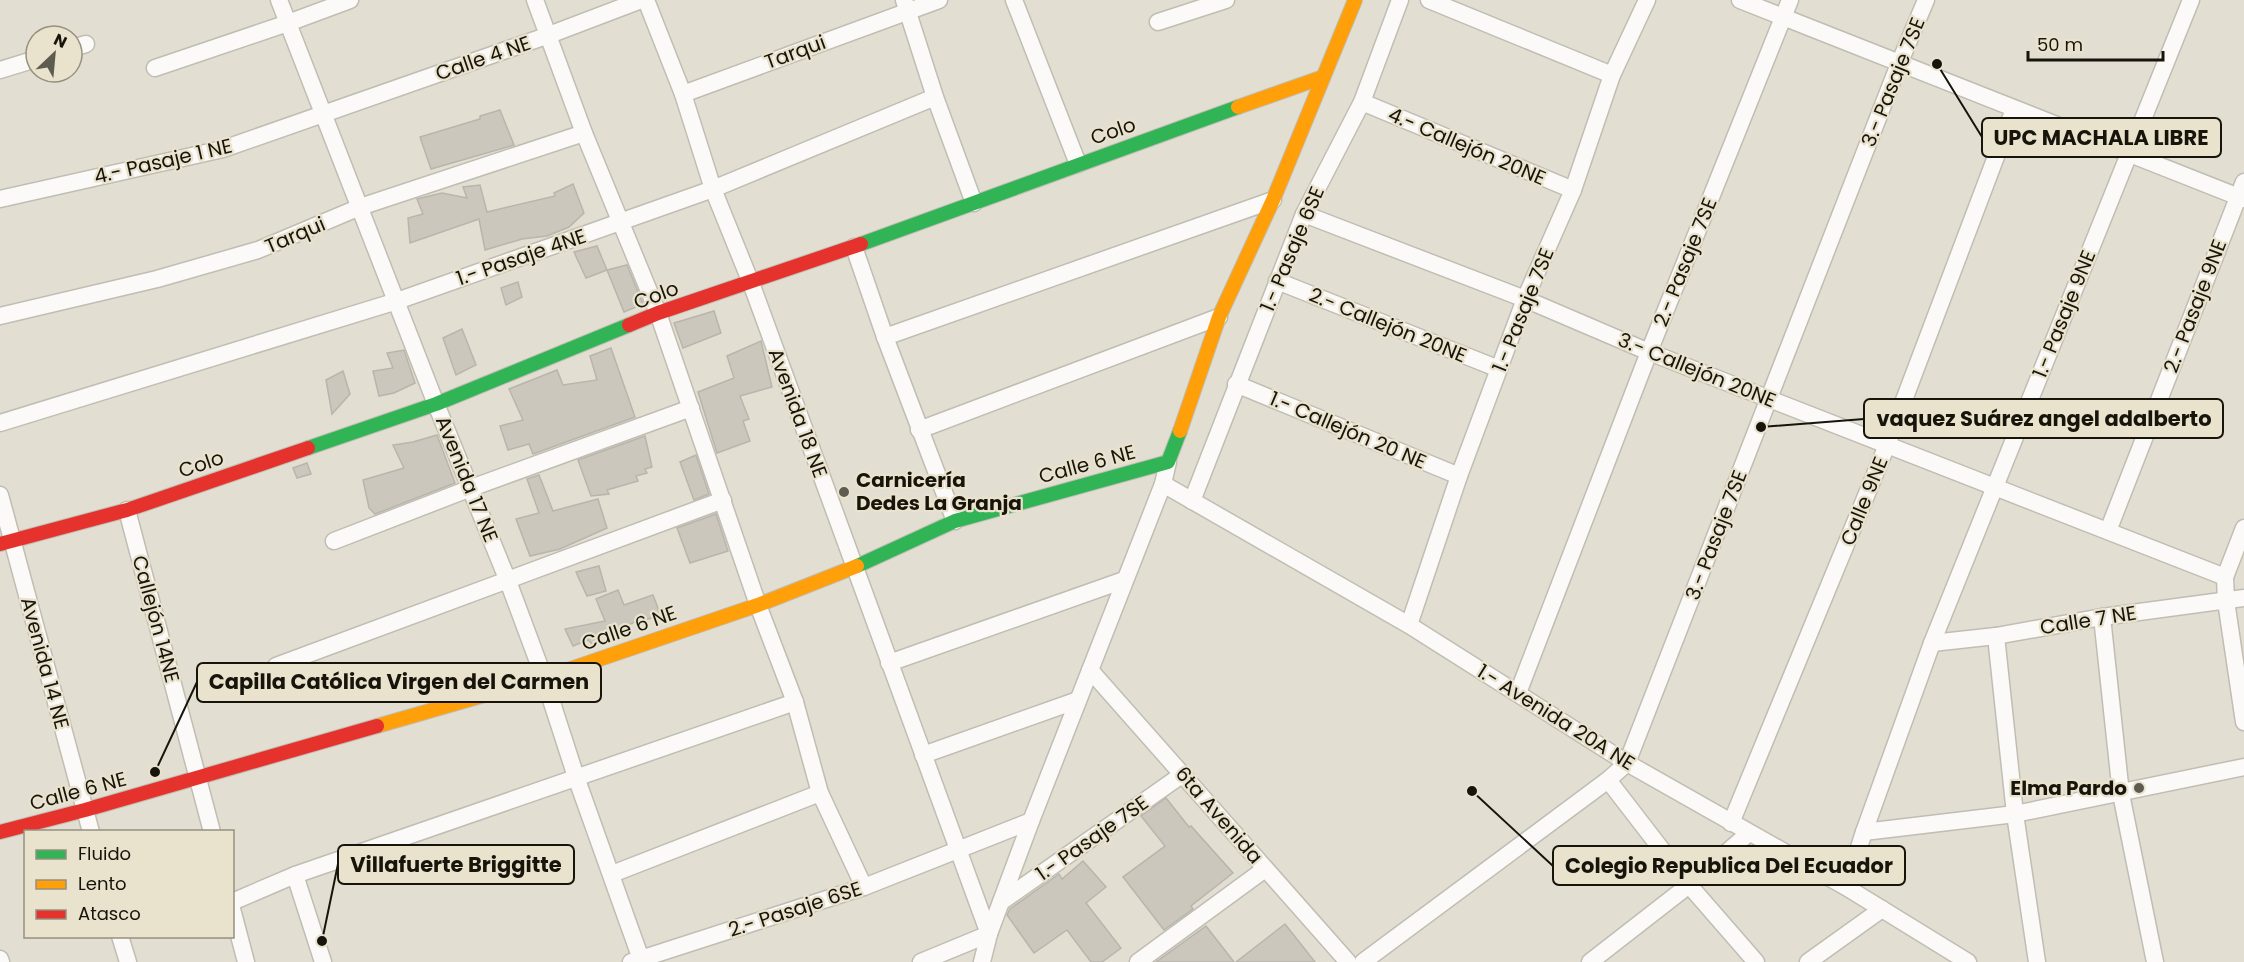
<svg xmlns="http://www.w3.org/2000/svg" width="2244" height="962" font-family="Poppins,sans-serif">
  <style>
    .building { fill: #cbc7bd; stroke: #b9b5ac; stroke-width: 1.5 }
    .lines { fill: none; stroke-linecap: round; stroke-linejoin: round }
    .street-casing { stroke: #c0bdb3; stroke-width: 19 }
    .fast-casing { stroke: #c0bdb3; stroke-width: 16 }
    .slow-casing { stroke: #c0bdb3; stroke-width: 16 }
    .jam-casing { stroke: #c0bdb3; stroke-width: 16 }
    .street { stroke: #fbfaf8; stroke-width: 16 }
    .fast { stroke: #30b455; stroke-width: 14 }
    .slow { stroke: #ff9f0a; stroke-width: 14 }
    .jam { stroke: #e5322d; stroke-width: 14 }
    .poi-dot { fill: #5e5b51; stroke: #e9e2cc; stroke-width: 2 }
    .labels { text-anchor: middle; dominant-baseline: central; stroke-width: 4.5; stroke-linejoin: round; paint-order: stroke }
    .street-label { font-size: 20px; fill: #17140c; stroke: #e9e2cc }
    .poi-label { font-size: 20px; font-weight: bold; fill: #17140c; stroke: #e9e2cc; text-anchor: start }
    .leader { fill: none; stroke: #17140c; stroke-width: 2 }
    .callout-dot { fill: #17140c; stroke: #e9e2cc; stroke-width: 2 }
    .callout { fill: #e9e2cc; stroke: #17140c; stroke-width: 2 }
    .callout-label { font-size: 21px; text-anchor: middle; font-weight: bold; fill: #17140c }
  </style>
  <rect width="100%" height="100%" fill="#e3ded2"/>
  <g class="building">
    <polygon points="500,110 514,145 431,169 420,137 480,119 480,116"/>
    <polygon points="573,184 584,213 569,227 547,236 522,239 485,250 479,219 410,243 408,218 423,214 417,199 442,193 467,198 463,187 480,185 487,212 555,196 554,193"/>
    <polygon points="597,246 607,270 586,278 574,252"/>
    <polygon points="627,265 643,304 624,312 607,270"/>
    <polygon points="518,282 522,297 506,305 501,288"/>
    <polygon points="714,311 721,333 683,348 674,323"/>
    <polygon points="462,329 476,365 456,375 443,338"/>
    <polygon points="761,341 772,387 740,396 749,419 743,421 750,441 717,453 698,392 734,378 727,356"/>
    <polygon points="611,348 635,417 533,454 529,444 508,450 500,426 523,420 509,389 557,370 563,385 597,380 590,356"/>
    <polygon points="404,350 415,383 394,393 379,396 373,371 393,368 387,353"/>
    <polygon points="343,371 350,394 332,414 326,380"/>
    <polygon points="437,435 455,483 375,514 369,508 363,480 404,468 393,445 413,442"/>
    <polygon points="645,436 652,467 645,469 647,473 636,476 638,481 607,490 609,494 591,496 578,460"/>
    <polygon points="696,455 709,494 694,500 680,462"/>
    <polygon points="307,463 311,474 297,478 293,468"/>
    <polygon points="539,475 553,511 598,499 607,528 560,549 530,556 516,519 539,513 527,479"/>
    <polygon points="716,514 728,551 690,563 677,528"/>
    <polygon points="599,566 606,591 587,596 576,572"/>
    <polygon points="618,590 624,605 653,595 661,616 635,622 600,637 602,643 594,646 588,640 573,646 565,629 605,621 596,599"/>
    <polygon points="1166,798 1189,827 1191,826 1233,873 1191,906 1193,909 1164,930 1123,877 1165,846 1141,816"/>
    <polygon points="1083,861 1106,887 1086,903 1121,948 1102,962 1091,962 1067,930 1034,953 1007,915 1010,909 1059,874 1062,879"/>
    <polygon points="1285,924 1315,962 1236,962"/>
    <polygon points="1206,926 1234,962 1156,962"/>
  </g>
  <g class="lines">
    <defs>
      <g id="street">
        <polyline points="279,0 436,404 508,581 544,678 576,777 642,962"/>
        <polyline points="535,0 584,133 658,313 758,605 795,702 820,793 864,887"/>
        <polyline points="646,0 683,94 713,189 751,283 989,934"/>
        <polyline points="1014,0 1078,164"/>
        <polyline points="1429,0 1612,75"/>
        <polyline points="1740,0 2244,199"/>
        <polyline points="1158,22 1226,0"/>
        <polyline points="72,48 86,44"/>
        <polyline points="155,68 288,23 350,0"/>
        <polyline points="0,70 36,59"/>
        <polyline points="683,94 939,0"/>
        <polyline points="935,97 974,203"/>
        <polyline points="1362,102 1573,190"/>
        <polyline points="0,199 223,149 549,35 641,0"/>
        <polyline points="1304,214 1525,299 1649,352 2225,577"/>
        <polyline points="854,247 885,337 955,521"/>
        <polyline points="1277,281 1499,369"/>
        <polyline points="0,316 157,279 258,250 360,207 584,133"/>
        <polyline points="885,337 1273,200"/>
        <polyline points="1236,384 1459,476"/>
        <polyline points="0,423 397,301 713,189 935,97 904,0"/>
        <polyline points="919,430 1219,317"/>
        <polyline points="1168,462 1163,484 1409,625 1627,763 1846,887 1968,962"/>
        <polyline points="0,495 91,832"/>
        <polyline points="1192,501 1304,214 1362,102 1400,0"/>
        <polyline points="127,510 212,832"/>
        <polyline points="2244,528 2225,577 2226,601 2244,722"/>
        <polyline points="2108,531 2244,182"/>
        <polyline points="334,541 471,488 691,408"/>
        <polyline points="2102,617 2121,794 2155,962"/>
        <polyline points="1409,625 1459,476 1525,299 1573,190 1612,75 1647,0"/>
        <polyline points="1996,636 2015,814 2037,962"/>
        <polyline points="1932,643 1996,636 2102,617 2244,598"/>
        <polyline points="889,663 1124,580"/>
        <polyline points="276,666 723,500"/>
        <polyline points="1090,670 1348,962"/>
        <polyline points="1518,693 1649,352 1790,0"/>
        <polyline points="923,755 1078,700"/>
        <polyline points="1608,780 1689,885 1756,962"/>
        <polyline points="1731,823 1887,445 2014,109"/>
        <polyline points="1864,832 1932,643 2191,0"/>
        <polyline points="612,874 820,793"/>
        <polyline points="295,875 323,962"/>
        <polyline points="1846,887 1864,832 2015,814 2244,767"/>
        <polyline points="232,902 295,875 795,702"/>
        <polyline points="1001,902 1183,774"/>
        <polyline points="232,909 246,962"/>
        <polyline points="120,936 128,962"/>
        <polyline points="0,959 1,962"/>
        <polyline points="631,962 864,887 1031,821"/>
        <polyline points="921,962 989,934"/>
        <polyline points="982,962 989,934 1031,821 1163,484"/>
        <polyline points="1138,962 1265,869"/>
        <polyline points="1363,962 1608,780 1627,763 1899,64 1926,0"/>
        <polyline points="1590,962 1689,885 1749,833"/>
        <polyline points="1808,962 1882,909"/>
      </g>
      <g id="fast">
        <polyline points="861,244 1238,107"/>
        <polyline points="308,448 436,404 629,325"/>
        <polyline points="857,566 955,521 1168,462 1180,431"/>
      </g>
      <g id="slow">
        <polyline points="1238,107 1323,77"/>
        <polyline points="1180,431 1219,317 1273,200 1355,0"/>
        <polyline points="377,726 544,678 758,605 857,566"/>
      </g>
      <g id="jam">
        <polyline points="629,325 658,313 861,244"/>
        <polyline points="0,544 127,510 308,448"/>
        <polyline points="0,832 85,810 377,726"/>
      </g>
    </defs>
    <use href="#street" class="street-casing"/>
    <use href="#fast" class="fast-casing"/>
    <use href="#slow" class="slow-casing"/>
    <use href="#jam" class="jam-casing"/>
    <use href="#street" class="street"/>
    <use href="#fast" class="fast"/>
    <use href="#slow" class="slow"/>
    <use href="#jam" class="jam"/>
  </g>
  <g class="poi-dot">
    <circle cx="844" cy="492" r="6"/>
    <circle cx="2139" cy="788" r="6"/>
  </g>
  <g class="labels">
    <g class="street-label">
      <text transform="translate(795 52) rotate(-20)">Tarqui</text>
      <text transform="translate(483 58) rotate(-19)">Calle 4 NE</text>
      <text transform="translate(1893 82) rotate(-68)">3.- Pasaje 7SE</text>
      <text transform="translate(1113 131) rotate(-19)">Colo</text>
      <text transform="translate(1467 146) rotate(23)">4.- Callejón 20NE</text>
      <text transform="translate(163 161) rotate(-13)">4.- Pasaje 1 NE</text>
      <text transform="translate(295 235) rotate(-23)">Tarqui</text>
      <text transform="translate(1292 249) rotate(-67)">1.- Pasaje 6SE</text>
      <text transform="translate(521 257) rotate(-19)">1.- Pasaje 4NE</text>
      <text transform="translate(1685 262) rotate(-68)">2.- Pasaje 7SE</text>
      <text transform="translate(656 295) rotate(-20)">Colo</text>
      <text transform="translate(2195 306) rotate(-69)">2.- Pasaje 9NE</text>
      <text transform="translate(1523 310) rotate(-68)">1.- Pasaje 7SE</text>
      <text transform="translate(2064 314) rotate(-68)">1.- Pasaje 9NE</text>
      <text transform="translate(1388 325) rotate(22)">2.- Callejón 20NE</text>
      <text transform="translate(1697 370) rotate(22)">3.- Callejón 20NE</text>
      <text transform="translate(798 413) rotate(70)">Avenida 18 NE</text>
      <text transform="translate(1348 430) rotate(23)">1.- Callejón 20 NE</text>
      <text transform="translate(201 464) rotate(-19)">Colo</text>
      <text transform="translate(1087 464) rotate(-15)">Calle 6 NE</text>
      <text transform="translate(467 479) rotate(68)">Avenida 17 NE</text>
      <text transform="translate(1864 501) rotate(-68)">Calle 9NE</text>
      <text transform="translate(1716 535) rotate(-69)">3.- Pasaje 7SE</text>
      <text transform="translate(156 619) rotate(75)">Callejón 14NE</text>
      <text transform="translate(2088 620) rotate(-9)">Calle 7 NE</text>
      <text transform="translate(629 628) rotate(-19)">Calle 6 NE</text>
      <text transform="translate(45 663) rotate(75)">Avenida 14 NE</text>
      <text transform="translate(1556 717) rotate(32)">1.- Avenida 20A NE</text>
      <text transform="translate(78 791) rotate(-15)">Calle 6 NE</text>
      <text transform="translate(1219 815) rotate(49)">6ta Avenida</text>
      <text transform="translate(1092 838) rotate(-35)">1.- Pasaje 7SE</text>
      <text transform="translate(795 909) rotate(-18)">2.- Pasaje 6SE</text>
    </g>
    <g class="poi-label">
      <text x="856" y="480">Carnicería<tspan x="856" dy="23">Dedes La Granja</tspan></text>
      <text x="2127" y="788" text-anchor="end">Elma Pardo</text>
    </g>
  </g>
  <path class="leader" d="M1937 64L1982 137M1761 427L1864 419M155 772L197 682M322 941L338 864M1472 791L1553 866"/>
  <g class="callout-dot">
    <circle cx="1937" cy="64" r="6"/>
    <circle cx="1761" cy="427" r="6"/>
    <circle cx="155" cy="772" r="6"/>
    <circle cx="322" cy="941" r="6"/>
    <circle cx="1472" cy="791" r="6"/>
  </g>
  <g class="callout">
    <rect x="1982" y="118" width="239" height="39" rx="6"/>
    <rect x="1864" y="399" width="359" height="39" rx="6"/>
    <rect x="197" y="663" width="404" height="39" rx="6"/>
    <rect x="338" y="845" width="236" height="39" rx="6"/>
    <rect x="1553" y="846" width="352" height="39" rx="6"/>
  </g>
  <g class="callout-label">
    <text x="2101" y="145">UPC MACHALA LIBRE</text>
    <text x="2044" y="426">vaquez Suárez angel adalberto</text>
    <text x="399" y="689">Capilla Católica Virgen del Carmen</text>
    <text x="456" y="872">Villafuerte Briggitte</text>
    <text x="1729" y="873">Colegio Republica Del Ecuador</text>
  </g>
  <rect x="24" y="830" width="210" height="108" fill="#e9e2cc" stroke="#95907f" stroke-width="1.5"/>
  <rect x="36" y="850" width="30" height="9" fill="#30b455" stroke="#95907f" stroke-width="1.5"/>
  <text x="78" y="860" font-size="18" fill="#17140c">Fluido</text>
  <rect x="36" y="880" width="30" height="9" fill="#ff9f0a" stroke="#95907f" stroke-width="1.5"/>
  <text x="78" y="890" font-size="18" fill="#17140c">Lento</text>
  <rect x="36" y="910" width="30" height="9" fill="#e5322d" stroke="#95907f" stroke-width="1.5"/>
  <text x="78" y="920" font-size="18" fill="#17140c">Atasco</text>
  <g transform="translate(54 54) rotate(26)"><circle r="28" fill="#e9e2cc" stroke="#95907f" stroke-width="1.5"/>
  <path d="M0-4.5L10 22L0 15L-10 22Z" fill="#5e5b51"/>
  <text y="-9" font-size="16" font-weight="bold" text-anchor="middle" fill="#17140c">N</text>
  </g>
  <path d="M2028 51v9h135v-9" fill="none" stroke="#17140c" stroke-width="3"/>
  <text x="2037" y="51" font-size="18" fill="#17140c" stroke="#e9e2cc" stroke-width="4.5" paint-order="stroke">50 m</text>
</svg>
